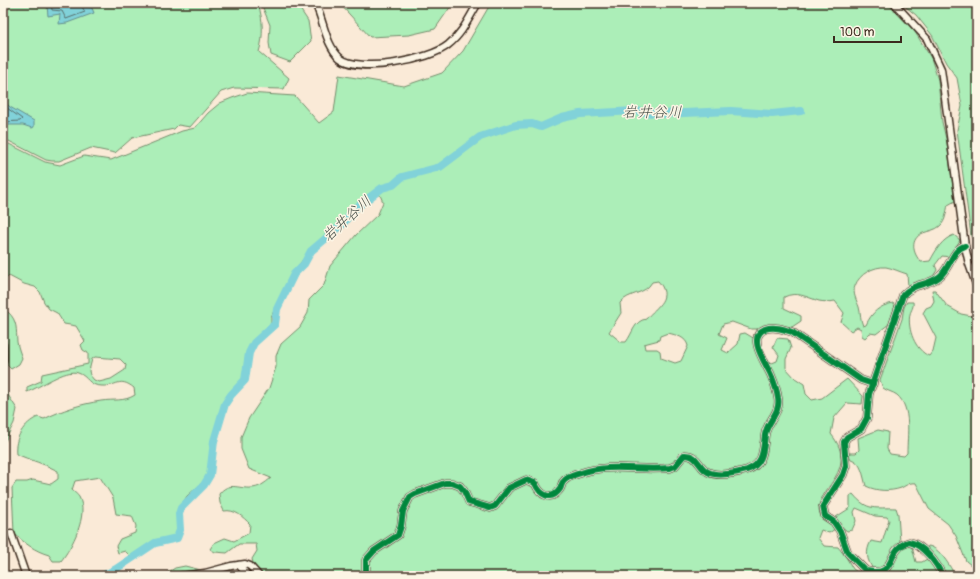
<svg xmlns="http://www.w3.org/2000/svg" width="980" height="579" font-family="Pangolin,'Klee One',sans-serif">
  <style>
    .green { fill: #aceeb8; stroke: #748c6b; fill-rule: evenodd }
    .water { fill: #81d2d9; stroke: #658f8e }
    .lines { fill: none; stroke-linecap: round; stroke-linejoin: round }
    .shore { stroke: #576d69; stroke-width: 1 }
    .river { stroke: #81d2d9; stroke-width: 8 }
    .minor-casing { stroke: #3b2a1e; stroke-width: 9 }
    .minor { stroke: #fcf5e5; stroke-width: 6 }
    .cycleway-casing { stroke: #fcf5e5; stroke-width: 8 }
    .cycleway { stroke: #00873e; stroke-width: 6 }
    .labels { text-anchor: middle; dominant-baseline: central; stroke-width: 3; stroke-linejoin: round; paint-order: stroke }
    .water-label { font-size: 15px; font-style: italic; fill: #4c544d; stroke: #fcf5e5 }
  </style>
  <rect width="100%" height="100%" fill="#faead7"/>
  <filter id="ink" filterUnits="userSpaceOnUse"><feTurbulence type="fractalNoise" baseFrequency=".025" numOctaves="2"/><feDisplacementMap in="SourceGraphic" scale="8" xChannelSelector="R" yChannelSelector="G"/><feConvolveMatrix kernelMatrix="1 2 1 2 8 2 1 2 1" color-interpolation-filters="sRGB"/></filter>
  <g filter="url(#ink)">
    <g class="green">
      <path d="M3,3h255c5,16 6,33 1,49l30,26 -5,11 -50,-1 -13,4 -31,35 -12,-2 -4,4 -42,9 -17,15 -24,-5 -32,13h-7l-6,-1 -43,-22z"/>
      <polygon points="261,3 296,3 308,21 311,41 290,62 271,55 269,43 270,25"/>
      <polygon points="339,3 453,3 435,29 409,35 370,37"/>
      <path d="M491,3h396l28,29 16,26 7,22 4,42 5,21 8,58 -7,4c-2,7 -2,16 -8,21 -4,4 -12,5 -17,7 -14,6 -10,21 -2,29l9,-1c6,-11 12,-22 24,-26l6,5 -10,17 -8,-1 -7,9 2,5 -5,8 -24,8 -1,-12c-7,-2 -15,-6 -21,-7 -12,-1 -27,7 -31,19 -3,7 2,15 4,21 2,7 1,12 4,19l3,-1c6,-13 13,-19 27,-22l2,3 -6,18 -13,10 -6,-1 -5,5 -3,-2 -1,-7 -4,-2 -6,4 -10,-9 3,-9 -9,-12c-5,1 -11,1 -16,0 -13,-4 -22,-10 -35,-4v11l17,8v5l-9,6 -20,-1 -12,3h-9l-19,-7 -9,2 -4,10 8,4 -5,12 6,3 10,-9 2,-10 5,-1 10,6 5,21 7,-1 5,4 5,-2 2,-6 -6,-8 4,-9 11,1 3,9 -5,11v9l9,10 9,6 2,10 6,6 10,-2 25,-19 16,17 -1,8 -15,-1 -13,15 -3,16c31,38 -20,57 -11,80 2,6 11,9 15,15l-6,4 -8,-3 -3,8 6,8 14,1 8,10 7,12 10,7h-601l-8,-10 -2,-7 5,-8 -1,-7h-17l-12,9 -12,-1 -5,-3 4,-6 11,-5 9,3 15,-8 1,-9c-7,-7 -15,-15 -26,-13l-4,-8 -1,-9c10,-13 19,-5 32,-6 8,0 14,-5 20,-10l-22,-9 -8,-20v-12l8,-19 20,-30 7,-21v-11l5,-12 19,-17 8,-14 1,-13 15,-15 6,-19 26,-31 22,-21 5,-12 -3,-7 -7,-1 -23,16 -19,23 -19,15 -22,28 -19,41v6l-20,20 -5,12 -2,20 -4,8 -12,12 -15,40 -5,37 -5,10 -16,14 -10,16 1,14 -3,11 -7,3 -14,1 -24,15 -5,-5 -7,2 -2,-7 4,-7 15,-6 1,-7 -4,-10 -16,-2 -3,-16 -13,-21 -25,4 -3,9c2,2 6,5 7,7 10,18 -7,50 -18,64h-8l-4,-6c-14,-4 -25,-12 -35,-22l-2,-45 4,-6h11l6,-2 18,4 7,-5v-8c-13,-7 -28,-11 -42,-17 -2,-16 8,-31 22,-37l6,2c18,-9 37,-15 57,-18 13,-2 23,1 34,-6l-1,-7c-15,-12 -17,-1 -32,-2 -14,0 -14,-10 -24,-13 -12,-5 -39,15 -51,19v-5l14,-6 1,-7 46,-10v-11l-5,-3 -2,-5 4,-4 -9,-15 -12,-2 -7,-11 -8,-4 -5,-7 -4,-10 -5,-5 -11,-3 -15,-8 -6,5v-140l42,21 15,3 24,-9 27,4 71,-29 13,-3 13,-15 12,-10 12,-5 15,-5 48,3 24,27 15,-11 5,-37 65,11 38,-13 21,-22zM658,281c15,17 -1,25 -12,38 -12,2 -13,14 -20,23h-5l-12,-10 12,-19 -1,-10c9,-11 25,-8 32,-21zM668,333c8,2 18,4 20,13l-7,15 -6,2 -14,-5 -1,-7 -3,-2h-12l-1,-5 15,-4 1,-4zM95,357l25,2 6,6 -1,5 -14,9 -12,3 -5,-2 -4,-5 -1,-4 3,-12z"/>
      <polygon points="901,3 977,3 977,253 976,246 971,236 957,130 962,106 957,78 946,63 932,35 916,15"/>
      <path d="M932,290h3l12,16 14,8 16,3v259h-2l-3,-10 -6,-5 -10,-25 -8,-12 -19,-15 -13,-26c-6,-1 -9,2 -15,5 -11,4 -25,3 -35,-2 -3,-10 -4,-24 -15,-27l-3,-6h8l3,-3 -1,-12 20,-8 10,2 -1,17 3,5 14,2 3,-3c0,-18 5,-45 -10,-58 -4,-3 -10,-4 -14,-7l-3,-8 22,-61 2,-12 3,-5h6c1,5 -2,8 -3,12 -3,15 5,36 19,42l4,-5 3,-13 -13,-25 3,-5 5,-2 3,-5z"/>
      <path d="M8,312c10,9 8,18 9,30 1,5 3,11 5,16l-3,6 -8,5 -4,-4c2,-19 -4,-34 -4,-52z"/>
      <polygon points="3,387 17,409 14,423 3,445"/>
      <path d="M853,494c15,18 22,13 43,14l2,6 2,28 6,4 6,1 4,15h6l5,-3 7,6 5,11h-42l-14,-8 -10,1c-6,-9 -8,-17 -2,-28l11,2 7,-23 -2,-3 -12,-1 -19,-8 -2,4 2,9 -4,9 -5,1 -10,-8 -1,-6 14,-9v-12z"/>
      <path d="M928,546c11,1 23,21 27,30h-10l-3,-7 -15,-19z"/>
      <polygon points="185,566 201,570 204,576 162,576 175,568"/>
    </g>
    <g class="water">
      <path d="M49,3c15,0 29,-1 43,5l2,5 -27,10 -8,1 1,-10 -12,2 -1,-11z"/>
      <polygon points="3,100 10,107 34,121 34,127 32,128 23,125 3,125"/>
    </g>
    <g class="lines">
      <g class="shore">
        <polyline points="51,3 52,10 62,11 66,19 85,12 80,3"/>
        <polyline points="3,105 22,119 20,121 3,122"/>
      </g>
      <polyline class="river" points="102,576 116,569 155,543 177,538 180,530 179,514 181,508 204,485 210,475 214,441 225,404 231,395 245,380 249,353 254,343 275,324 277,309 294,274 304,264 311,251 343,224 352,211 382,188 393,185 402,177 440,167 480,137 516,125 532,124 541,127 562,118 580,114 635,111 661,114 731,111 772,114 801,111"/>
      <defs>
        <g id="minor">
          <path d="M315,3c9,18 10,41 25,55 19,16 90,2 108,-13 14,-11 21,-27 30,-42"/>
          <polyline points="894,3 927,39 941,69 965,246 969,264 977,287"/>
          <polyline points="3,345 3,360"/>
          <polyline points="11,533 26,576"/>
          <polyline points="239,565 248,576"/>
          <polyline points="181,576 205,573 231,566 245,564 250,566 259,576"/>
          <path d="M366,576v-16l8,-9 24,-16 3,-9 2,-15 7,-14 5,-3 30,-11h7l8,3 4,5 5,11 21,6 5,-2 14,-18 17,-8 9,3c5,12 16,19 25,6 2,-3 1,-6 4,-8 4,-5 11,-6 17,-8 29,-10 58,-2 89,-5l5,-2 9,-11c14,-1 14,12 24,17 10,5 29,1 39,-2 17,-6 16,-20 18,-35 2,-14 16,-22 13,-37 -1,-7 -4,-16 -7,-23 -5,-12 -25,-38 -6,-46 9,-3 18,0 27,3l69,48 12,4"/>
          <path d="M942,576c-4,-12 -20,-32 -33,-34 -25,7 -10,36 -43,29l-18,-18 -8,-22 -6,-9 -9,-6 -2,-10 20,-31 3,-9 -2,-24 3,-5 14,-8 6,-11 2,-24 34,-99c10,-12 24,-9 36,-18 11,-8 13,-28 26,-31"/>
        </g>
      </defs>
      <use href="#minor" class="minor-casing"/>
      <use href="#minor" class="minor"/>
      <defs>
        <g id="cycleway">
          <path d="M366,576v-16l8,-9 24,-16 3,-9 2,-15 7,-14 5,-3 30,-11h7l8,3 4,5 5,11 21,6 5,-2 14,-18 17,-8 9,3c5,12 16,19 25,6 2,-3 1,-6 4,-8 4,-5 11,-6 17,-8 29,-10 58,-2 89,-5l5,-2 9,-11c14,-1 14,12 24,17 10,5 29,1 39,-2 17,-6 16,-20 18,-35 2,-14 16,-22 13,-37 -1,-7 -4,-16 -7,-23 -5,-12 -25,-38 -6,-46 9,-3 18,0 27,3l69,48 12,4"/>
          <path d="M942,576c-4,-12 -20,-32 -33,-34 -25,7 -10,36 -43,29l-18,-18 -8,-22 -6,-9 -9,-6 -2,-10 20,-31 3,-9 -2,-24 3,-5 14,-8 6,-11 2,-24 34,-99c10,-12 24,-9 36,-18 11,-8 13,-28 26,-31"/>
        </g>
      </defs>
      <use href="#cycleway" class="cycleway-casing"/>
      <use href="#cycleway" class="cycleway"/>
    </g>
  </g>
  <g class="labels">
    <g class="water-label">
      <text x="652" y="112">岩井谷川</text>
      <text transform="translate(347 219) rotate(-42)">岩井谷川</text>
    </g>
  </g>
  <rect width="980" height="579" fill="none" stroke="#fcf5e5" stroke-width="16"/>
  <rect x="8" y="8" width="964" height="563" fill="none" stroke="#3b2a1e" stroke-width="1.5" filter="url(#ink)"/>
  <path d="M834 36v6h67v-6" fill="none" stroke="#3b2a1e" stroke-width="2"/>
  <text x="840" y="36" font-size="12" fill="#3b2a1e" stroke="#fcf5e5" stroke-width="3" paint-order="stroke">100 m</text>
</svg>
